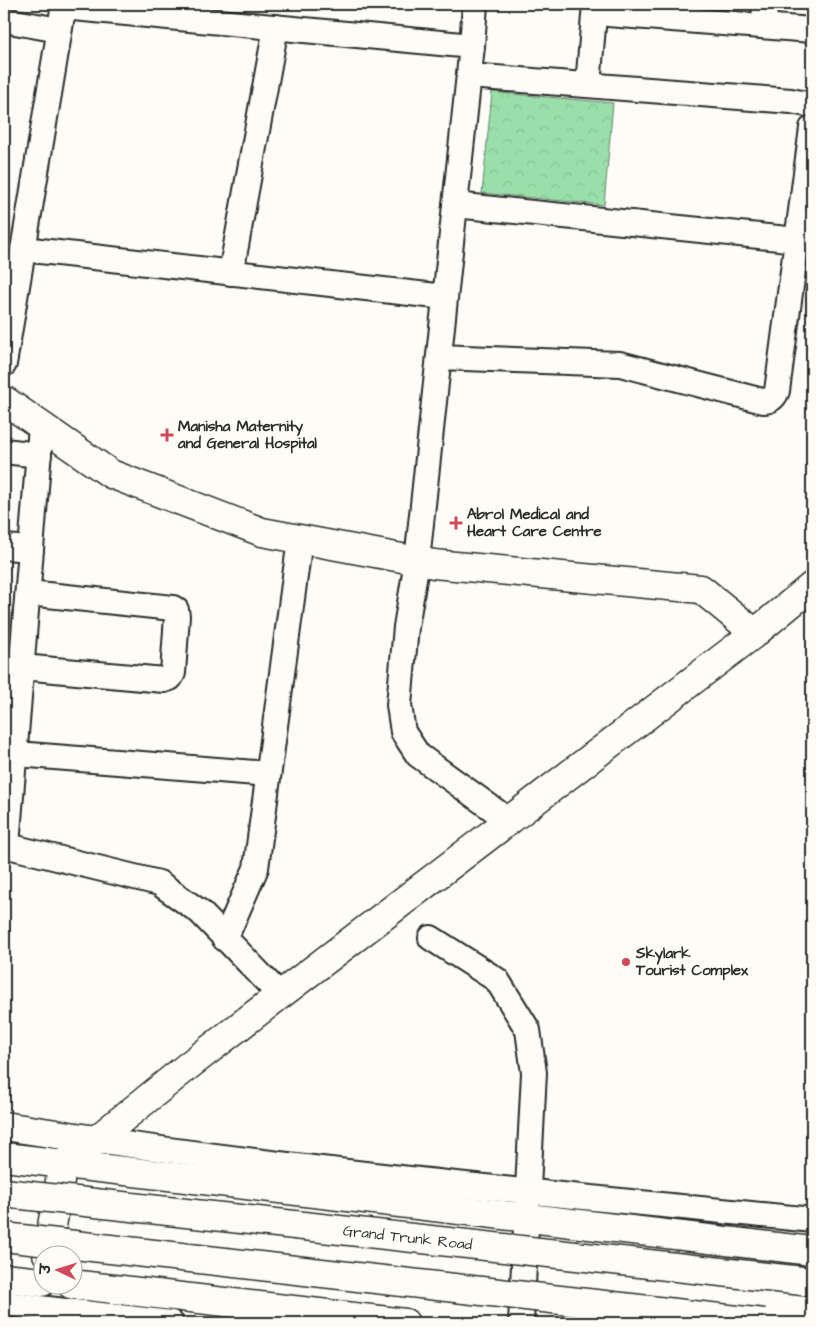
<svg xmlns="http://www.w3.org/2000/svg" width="816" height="1327" font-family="'Architects Daughter','Playpen Sans Deva',sans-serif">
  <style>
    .forest { fill: url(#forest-crowns); stroke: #62856b }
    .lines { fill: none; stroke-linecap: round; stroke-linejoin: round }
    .minor-casing { stroke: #2b2b2b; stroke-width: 28 }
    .tertiary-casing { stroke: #2b2b2b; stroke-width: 31 }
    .trunk-casing { stroke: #2b2b2b; stroke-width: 31 }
    .minor { stroke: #fdfcf7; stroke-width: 24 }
    .tertiary { stroke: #fdfcf7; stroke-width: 28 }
    .trunk { stroke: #fdfcf7; stroke-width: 28 }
    .motorway-bridge-casing { stroke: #2b2b2b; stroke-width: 31; stroke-linecap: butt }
    .motorway-bridge { stroke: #fdfcf7; stroke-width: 28 }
    .poi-dot { fill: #d1495b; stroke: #fdfcf7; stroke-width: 2 }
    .labels { text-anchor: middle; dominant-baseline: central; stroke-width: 4.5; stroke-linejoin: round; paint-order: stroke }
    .poi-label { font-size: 15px; font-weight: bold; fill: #2b2b2b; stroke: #fdfcf7; text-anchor: start }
    .street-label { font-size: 15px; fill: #2b2b2b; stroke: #fdfcf7 }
  </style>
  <defs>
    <pattern id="forest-crowns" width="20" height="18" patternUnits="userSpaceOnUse" patternTransform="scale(1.25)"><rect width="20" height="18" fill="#9adfab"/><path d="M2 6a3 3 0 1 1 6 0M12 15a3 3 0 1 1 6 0" fill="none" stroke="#85c093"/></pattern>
  </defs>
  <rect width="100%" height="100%" fill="#fdfcf7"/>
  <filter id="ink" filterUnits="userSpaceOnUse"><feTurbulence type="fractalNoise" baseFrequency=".02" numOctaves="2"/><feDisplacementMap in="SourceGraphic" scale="10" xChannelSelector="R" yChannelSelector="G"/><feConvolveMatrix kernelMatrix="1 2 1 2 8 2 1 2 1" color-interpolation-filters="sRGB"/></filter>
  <g filter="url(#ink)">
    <polygon class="forest" points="492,92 613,103 604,205 482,193"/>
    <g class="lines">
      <defs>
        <g id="minor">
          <polyline points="475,4 472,46 417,561 406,627 399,705 403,732 418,755 508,820"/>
          <polyline points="63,7 472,46"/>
          <polyline points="595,13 812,30"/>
          <polyline points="4,20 59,30"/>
          <polyline points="764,26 765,4"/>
          <polyline points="469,76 791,101 812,105"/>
          <polyline points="588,85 595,4"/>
          <polyline points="455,205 798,240"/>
          <polyline points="23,249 445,297"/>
          <polyline points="231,273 276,27"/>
          <path d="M439,357l181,7 143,37c7,0 11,-3 14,-10l35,-263"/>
          <polyline points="4,364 64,4"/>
          <polyline points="4,451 39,455"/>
          <polyline points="4,547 31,549"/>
          <polyline points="22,667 164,680 170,678 173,673 177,616 176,610 173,608 28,593"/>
          <polyline points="4,753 268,774"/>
          <polyline points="4,845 159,883 200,912 280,995"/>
          <polyline points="7,845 41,426"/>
          <polyline points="431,938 497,980 528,1030 534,1073 521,1323"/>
          <polyline points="225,939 256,868 300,539"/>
          <path d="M96,1140c238,34 477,56 716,80"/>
          <polyline points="4,1304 171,1323"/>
        </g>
        <g id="tertiary">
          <polyline points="4,400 111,474 262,532 434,564 701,589 755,633"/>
          <polyline points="4,1126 96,1140"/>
          <polyline points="47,1254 63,1164 96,1140 188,1066 280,995 755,633 812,586"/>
        </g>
        <g id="trunk">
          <polyline points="4,1157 812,1251"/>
          <polyline points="4,1278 42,1282"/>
          <polyline points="71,1284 405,1323"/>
        </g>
      </defs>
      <use href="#minor" class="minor-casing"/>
      <use href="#tertiary" class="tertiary-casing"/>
      <use href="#trunk" class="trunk-casing"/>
      <use href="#minor" class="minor"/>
      <use href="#tertiary" class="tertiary"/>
      <use href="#trunk" class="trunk"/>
      <defs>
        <g id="motorway-bridge">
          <path id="s1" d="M4,1193l808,89"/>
          <polyline points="4,1237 764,1323"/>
        </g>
      </defs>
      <use href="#motorway-bridge" class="motorway-bridge-casing"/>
      <use href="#motorway-bridge" class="motorway-bridge"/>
    </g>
  </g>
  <g class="poi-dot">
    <path d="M164.5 427.5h5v5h5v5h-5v5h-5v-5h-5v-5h5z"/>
    <path d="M453.5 515.5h5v5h5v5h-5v5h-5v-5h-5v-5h5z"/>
    <circle cx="626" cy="962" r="5"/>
  </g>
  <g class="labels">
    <g class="poi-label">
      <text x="178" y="426">Manisha Maternity<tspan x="178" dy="17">and General Hospital</tspan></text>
      <text x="467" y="514">Abrol Medical and<tspan x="467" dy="17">Heart Care Centre</tspan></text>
      <text x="636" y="953">Skylark<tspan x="636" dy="17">Tourist Complex</tspan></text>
    </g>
    <g class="street-label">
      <text stroke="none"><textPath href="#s1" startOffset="406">Grand Trunk Road</textPath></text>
    </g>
  </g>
  <rect width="816" height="1327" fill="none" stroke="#fdfcf7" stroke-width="20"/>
  <rect x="10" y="10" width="796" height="1307" fill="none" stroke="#2b2b2b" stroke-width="2" filter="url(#ink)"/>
  <g transform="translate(58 1270) rotate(274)"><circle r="24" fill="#fdfcf7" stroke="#a9a8a5"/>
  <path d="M0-4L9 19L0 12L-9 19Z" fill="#d1495b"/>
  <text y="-8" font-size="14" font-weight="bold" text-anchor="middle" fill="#2b2b2b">उ</text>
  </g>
</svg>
